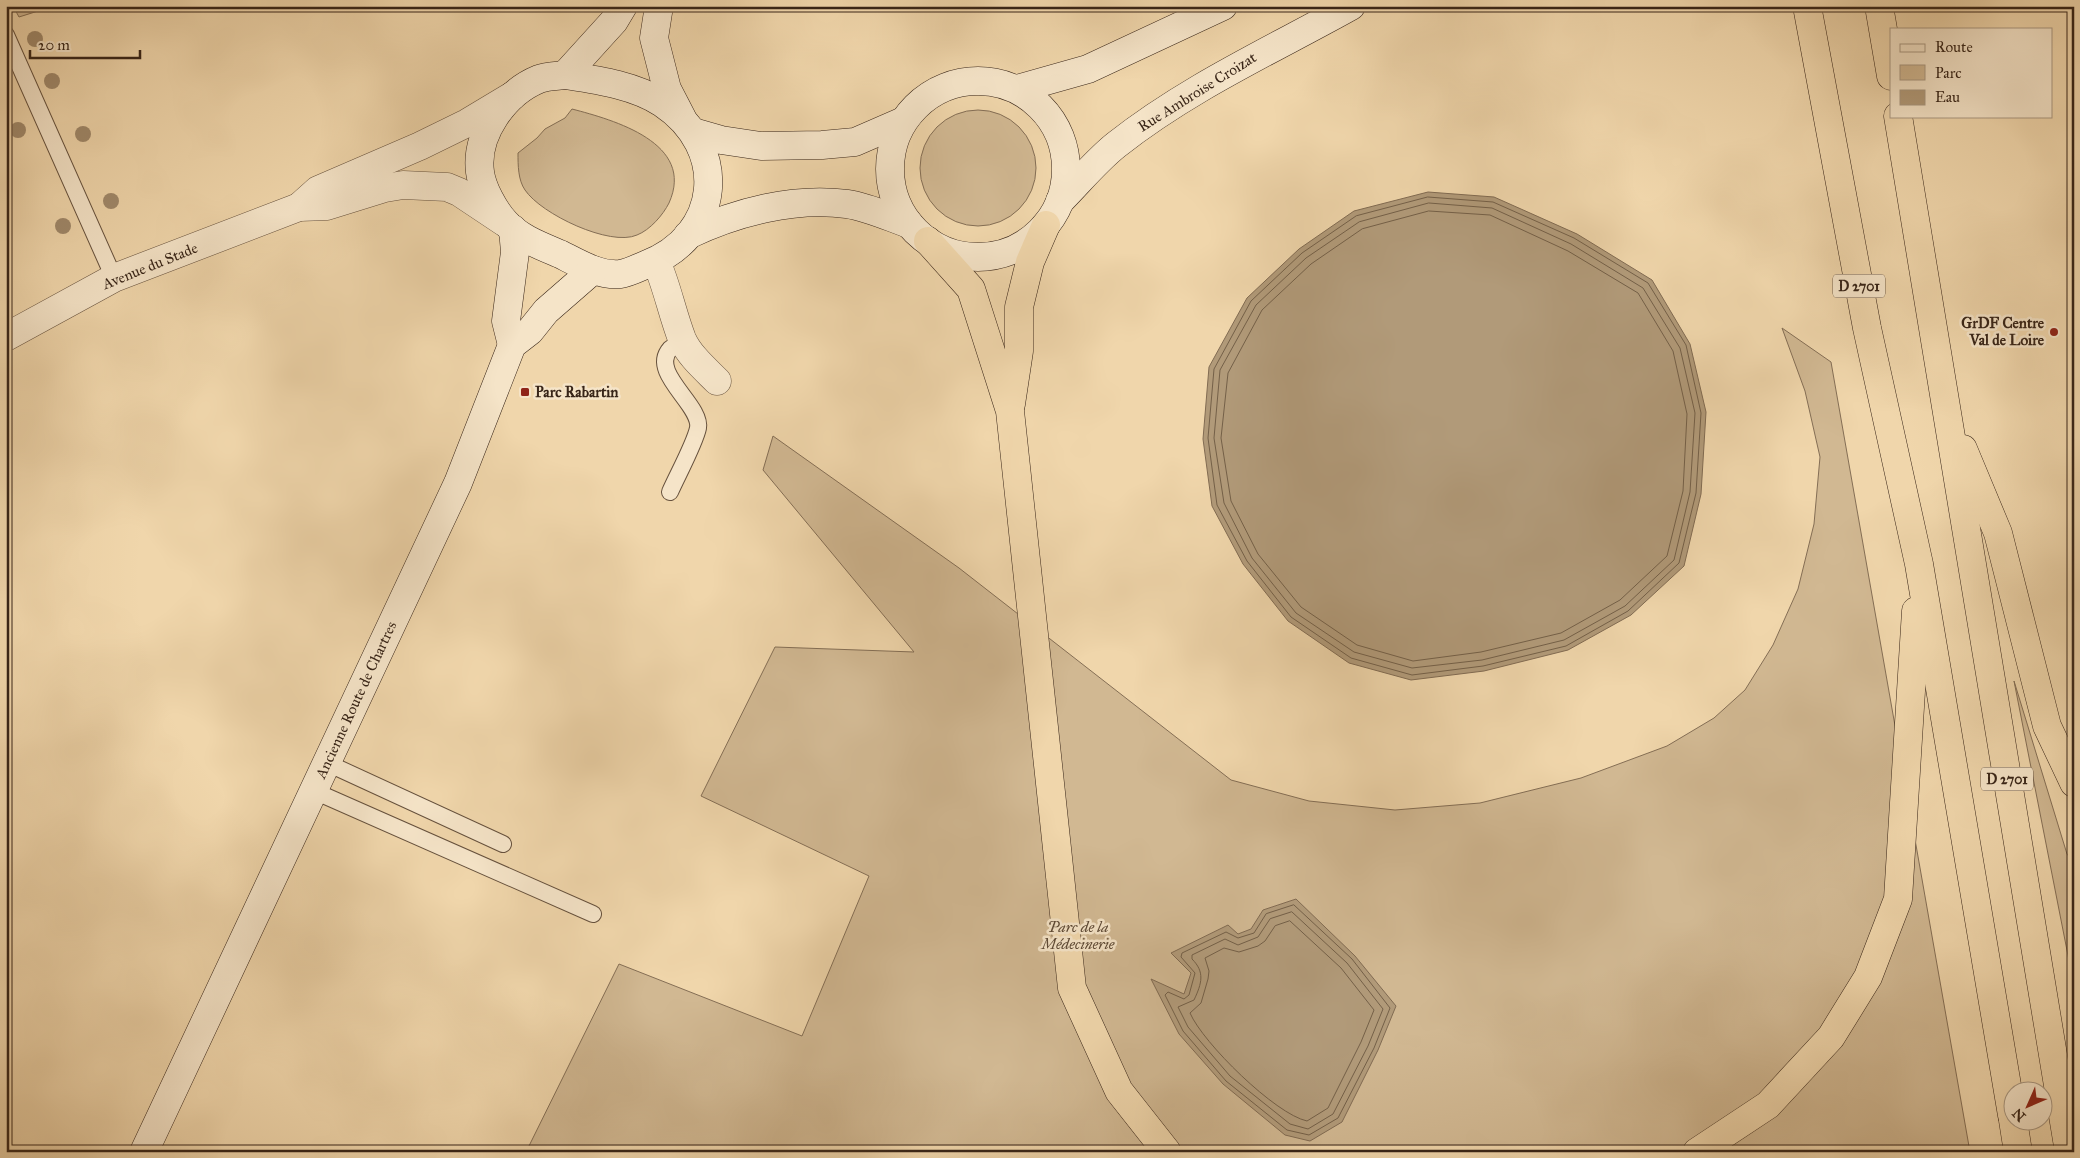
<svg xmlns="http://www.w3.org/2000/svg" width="2080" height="1158" font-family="'IM FELL Great Primer',serif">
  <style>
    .green { fill: #d1b892; stroke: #846e55 }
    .water { fill: #b19a79; stroke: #816b52 }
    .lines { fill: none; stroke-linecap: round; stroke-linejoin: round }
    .shore { stroke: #746048; stroke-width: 1 }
    .service-casing { stroke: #66513d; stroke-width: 18 }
    .minor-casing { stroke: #66513d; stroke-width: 29 }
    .secondary-casing { stroke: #382518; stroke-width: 29 }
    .trunk-casing { stroke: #382518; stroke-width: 29 }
    .service { stroke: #f5e4c8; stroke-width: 16 }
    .minor { stroke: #f5e4c8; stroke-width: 28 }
    .secondary { stroke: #f5e4c8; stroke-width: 28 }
    .trunk { stroke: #f0d6ab; stroke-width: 28 }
    .tree { fill: #a0896b }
    .poi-dot { fill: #8f2418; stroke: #f5e4c8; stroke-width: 2 }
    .labels { text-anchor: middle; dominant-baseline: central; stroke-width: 5; stroke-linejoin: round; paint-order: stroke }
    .shield { fill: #f5e4c8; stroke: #715e4d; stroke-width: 1 }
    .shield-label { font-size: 14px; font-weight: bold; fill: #382518 }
    .street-label { font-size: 15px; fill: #382518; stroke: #f5e4c8 }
    .poi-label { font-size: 15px; font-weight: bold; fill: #382518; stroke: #f5e4c8; text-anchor: end }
    .park-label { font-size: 15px; font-style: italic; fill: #5e4a36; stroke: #f5e4c8 }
  </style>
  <rect width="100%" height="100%" fill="#f0d6ab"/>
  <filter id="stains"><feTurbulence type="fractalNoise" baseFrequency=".004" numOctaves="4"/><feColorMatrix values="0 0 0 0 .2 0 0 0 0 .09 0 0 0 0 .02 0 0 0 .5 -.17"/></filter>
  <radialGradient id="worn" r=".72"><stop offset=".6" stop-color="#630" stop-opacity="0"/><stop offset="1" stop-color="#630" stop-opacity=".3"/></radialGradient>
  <g class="green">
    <polygon points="13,6 54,6 19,17"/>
    <path d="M572,109c42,11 124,34 97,94 -6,12 -19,27 -32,32 -27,12 -96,-21 -112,-45 -7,-10 -7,-25 -7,-37l19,-15 8,-9 20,-11z"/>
    <circle cx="978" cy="168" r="58"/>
    <polygon points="1782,328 1831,362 1970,1152 526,1152 619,964 802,1036 869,876 701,796 775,647 914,652 763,470 773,436 959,568 1231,780 1309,801 1395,810 1480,803 1581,778 1667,746 1714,718 1745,690 1773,645 1798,589 1814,524 1820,457 1805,391"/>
    <polygon points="2014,681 2067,854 2074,863 2074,986"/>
  </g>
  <g class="water">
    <polygon points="1428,192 1494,197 1577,234 1652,280 1690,344 1706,412 1701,494 1684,566 1631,615 1568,650 1484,671 1411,680 1349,663 1288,621 1243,564 1212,506 1203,439 1209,367 1247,298 1299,249 1354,211"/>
    <polygon points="1296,899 1355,956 1396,1006 1378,1050 1342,1122 1310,1141 1285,1135 1223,1084 1179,1034 1151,979 1184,994 1191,973 1171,953 1228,925 1238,934 1251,929 1263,910"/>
  </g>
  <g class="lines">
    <g class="shore">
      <polygon points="1428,197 1493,202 1574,238 1648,283 1686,345 1701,413 1696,493 1679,563 1628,611 1566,646 1483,666 1412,675 1351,658 1291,617 1247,561 1217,505 1208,438 1214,369 1251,301 1302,253 1356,216"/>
      <polygon points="1429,203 1492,208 1571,244 1643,288 1680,348 1695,413 1690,492 1674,560 1625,606 1564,640 1482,660 1412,668 1354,652 1296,613 1252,558 1224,503 1214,438 1220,370 1256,305 1306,258 1359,222"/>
      <polygon points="1429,211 1490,215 1568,251 1638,293 1673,351 1687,414 1683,491 1667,556 1620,600 1561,633 1481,652 1413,661 1357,645 1301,607 1258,554 1231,501 1221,438 1228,373 1262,310 1311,264 1362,229"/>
      <polygon points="1294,905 1352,959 1390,1008 1374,1048 1338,1118 1309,1135 1287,1130 1226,1081 1183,1031 1165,995 1168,992 1184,999 1189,995 1195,973 1181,957 1182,953 1226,932 1238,938 1254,933 1266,914"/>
      <path d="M1292,912l55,51 36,46 -15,37 -35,68 -25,15 -18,-5 -60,-48 -42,-49 -10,-20 16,-7c8,-17 11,-28 -2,-41v-4l33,-16 13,6 20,-8 12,-18z"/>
      <path d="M1290,921l51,47 33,42 -13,32 -33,66 -21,13c-32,-7 -104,-78 -117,-108l11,-10 7,-24 1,-8 -4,-13 19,-10 15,4 19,-6 7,-5 10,-15z"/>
    </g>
    <defs>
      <g id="service">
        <polyline points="6,35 114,278"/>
        <path d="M670,492c7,-16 25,-49 28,-64 4,-23 -49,-55 -28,-79 4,-3 9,-6 13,-9"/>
        <polyline points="327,763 503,844"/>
        <polyline points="314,791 593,914"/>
      </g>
      <g id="minor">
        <polyline points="299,207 318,190 420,146 467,123 512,96"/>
        <path d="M656,261c11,25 16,52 26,78 7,16 22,29 35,42"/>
        <polyline points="6,337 114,278 299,207 327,206 385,188 403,185 447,187 459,192 504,222"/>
      </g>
      <g id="secondary">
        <polyline points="659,6 654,38 667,89 682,118"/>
        <path d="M565,75c32,5 69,10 97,28 68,45 60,133 -17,162 -7,3 -17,8 -25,9 -21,2 -42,-11 -60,-20 -19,-8 -41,-16 -55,-32 -11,-12 -23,-34 -25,-50 -5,-38 25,-79 59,-93 7,-3 18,-3 26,-4z"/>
        <polyline points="565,75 614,21 623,6"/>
        <circle cx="978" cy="169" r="88"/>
        <polyline points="1017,89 1088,69 1223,6"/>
        <polyline points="693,132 721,140 761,146 822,145 855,142 901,122"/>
        <path d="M1060,201c18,-18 36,-40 56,-56 72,-57 156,-95 235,-139"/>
        <path d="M688,235c48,-23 106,-38 159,-31 21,3 42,13 62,20"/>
        <polyline points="512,345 506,321 515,252 513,229"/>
        <polyline points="144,1152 458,483 512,345 530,331 546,311 593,270"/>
      </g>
      <g id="trunk">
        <polyline points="1807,6 1867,328 1919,564 2012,1115"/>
        <polyline points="1879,6 1891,76"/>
        <polyline points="1898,116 2069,1152"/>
        <polyline points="928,241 971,289 1010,411 1072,988 1119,1091 1167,1152"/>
        <polyline points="1011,404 1019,351 1019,307 1030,262 1046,225"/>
        <polyline points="1963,449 1998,533 2047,726 2074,783"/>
        <polyline points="2013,1120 2018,1152"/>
        <polyline points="1697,1152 1768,1105 1831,1037 1868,977 1898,899 1916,611"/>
      </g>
    </defs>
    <use href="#service" class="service-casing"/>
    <use href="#minor" class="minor-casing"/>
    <use href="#secondary" class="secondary-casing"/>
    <use href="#trunk" class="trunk-casing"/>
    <use href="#service" class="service"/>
    <use href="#minor" class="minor"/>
    <use href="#secondary" class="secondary"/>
    <use href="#trunk" class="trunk"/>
  </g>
  <g class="tree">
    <circle cx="35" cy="39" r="8"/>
    <circle cx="52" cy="81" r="8"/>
    <circle cx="18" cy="130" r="8"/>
    <circle cx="83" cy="134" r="8"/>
    <circle cx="111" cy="201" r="8"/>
    <circle cx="63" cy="226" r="8"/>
  </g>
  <g class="poi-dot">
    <circle cx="2054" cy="332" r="5"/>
    <rect x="520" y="387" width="10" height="10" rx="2.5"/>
  </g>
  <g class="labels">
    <g class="shield">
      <rect x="1833" y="274.5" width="52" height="23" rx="4"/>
      <rect x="1981" y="767.5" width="52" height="23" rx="4"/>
    </g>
    <g class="shield-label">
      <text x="1859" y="286">D 2701</text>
      <text x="2007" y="779">D 2701</text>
    </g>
    <g class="street-label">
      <text transform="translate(1197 92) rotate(-32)">Rue Ambroise Croizat</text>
      <text transform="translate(150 266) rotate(-22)">Avenue du Stade</text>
      <text transform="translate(356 700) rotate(-65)">Ancienne Route de Chartres</text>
    </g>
    <g class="poi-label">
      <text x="2044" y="323">GrDF Centre<tspan x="2044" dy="17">Val de Loire</tspan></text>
      <text x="535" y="392" text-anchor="start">Parc Rabartin</text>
    </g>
    <g class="park-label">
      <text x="1078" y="927">Parc de la<tspan x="1078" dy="17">Médecinerie</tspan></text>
    </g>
  </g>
  <rect width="2080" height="1158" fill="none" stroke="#f0d6ab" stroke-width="25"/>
  <rect x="8" y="8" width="2065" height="1143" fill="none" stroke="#382518" stroke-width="2.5"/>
  <rect x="12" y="12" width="2055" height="1133" fill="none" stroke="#382518"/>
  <rect x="1890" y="28" width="162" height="90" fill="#f5e4c8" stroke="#a99882"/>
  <rect x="1900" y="44" width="25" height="8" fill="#f5e4c8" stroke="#a99882"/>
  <text x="1935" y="52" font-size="15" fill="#382518">Route</text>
  <rect x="1900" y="65" width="25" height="15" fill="#d1b892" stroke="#a99882"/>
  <text x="1935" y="78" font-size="15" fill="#382518">Parc</text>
  <rect x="1900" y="90" width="25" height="15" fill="#b19a79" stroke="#a99882"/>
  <text x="1935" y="102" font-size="15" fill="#382518">Eau</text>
  <g transform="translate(2028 1106) rotate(225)"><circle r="24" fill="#f5e4c8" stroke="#a99882"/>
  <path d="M0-4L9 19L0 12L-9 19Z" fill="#8f2418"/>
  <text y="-8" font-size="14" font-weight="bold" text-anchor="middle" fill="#382518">N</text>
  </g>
  <path d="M30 50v8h110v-8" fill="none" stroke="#382518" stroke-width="2.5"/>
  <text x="38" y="50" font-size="15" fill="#382518" stroke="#f5e4c8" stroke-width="4" paint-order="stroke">20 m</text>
  <rect width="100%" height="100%" filter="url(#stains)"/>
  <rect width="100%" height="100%" fill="url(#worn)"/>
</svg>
